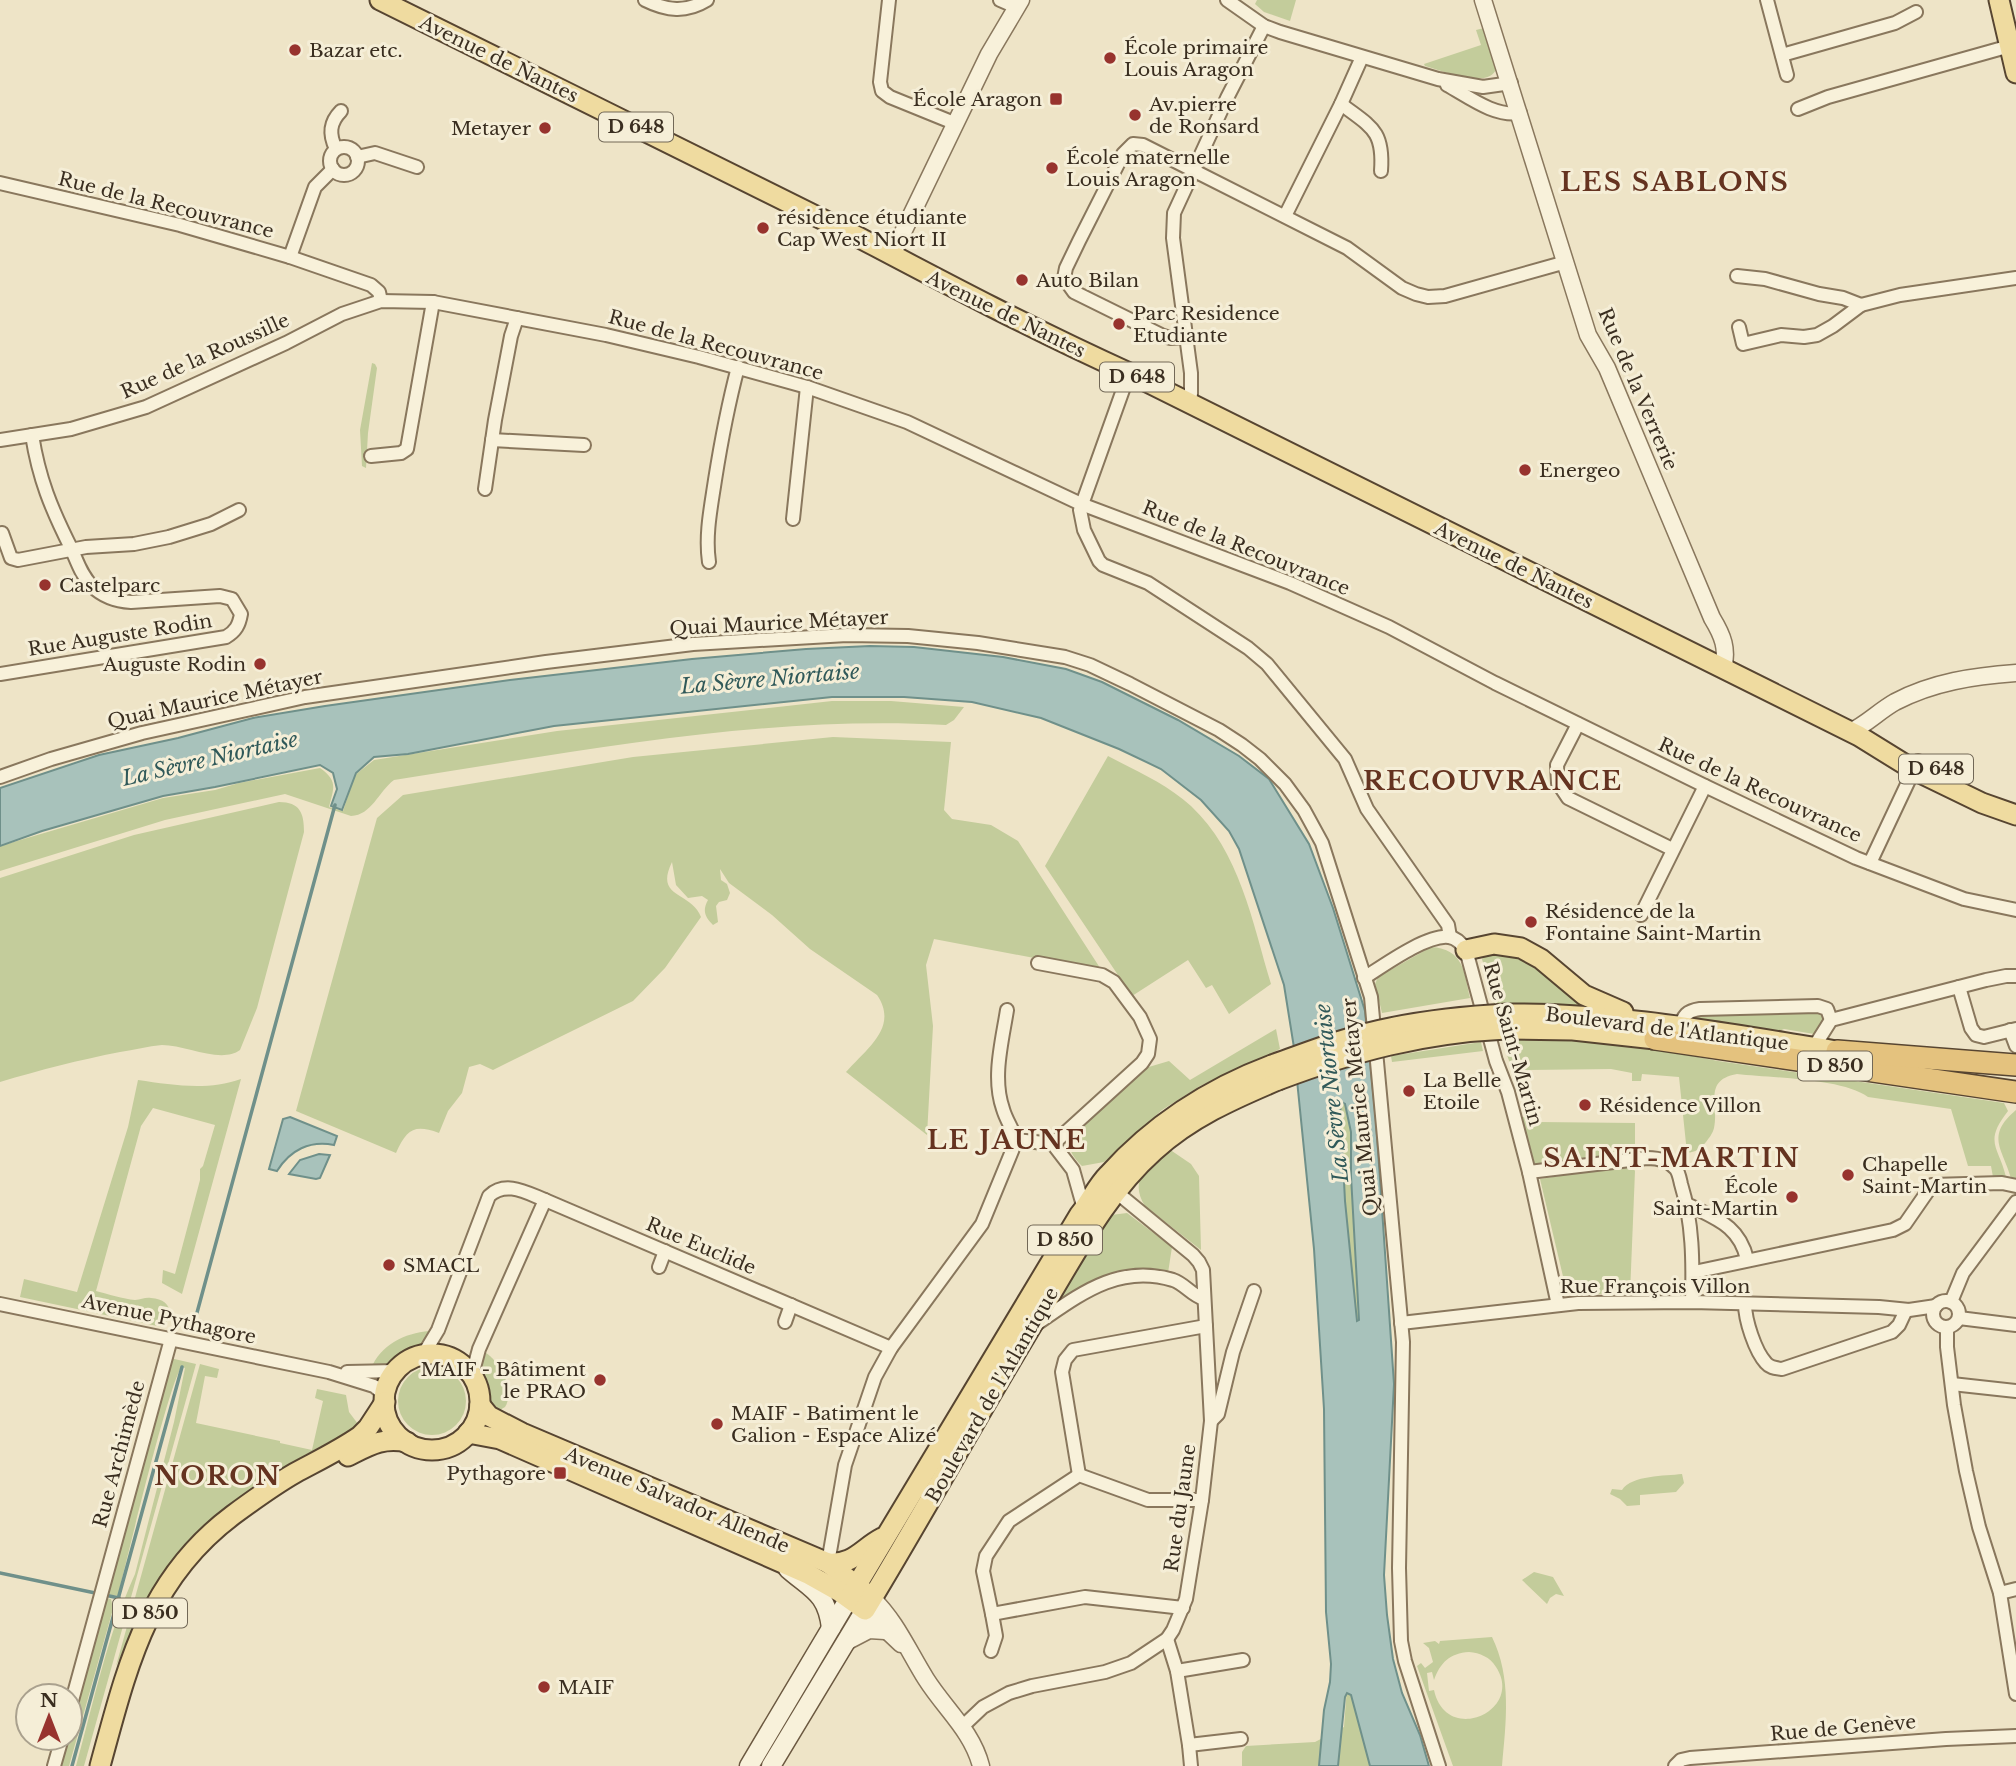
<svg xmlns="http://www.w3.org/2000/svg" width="2016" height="1766" font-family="'Libre Baskerville',serif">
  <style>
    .green { fill: #c3cc9b; fill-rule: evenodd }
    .water { fill: #a8c2bb; stroke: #6f908a; stroke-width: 2; fill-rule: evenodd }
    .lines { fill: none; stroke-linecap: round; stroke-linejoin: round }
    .stream { stroke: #6f908a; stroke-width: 3.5 }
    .minor-casing { stroke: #89775d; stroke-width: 16 }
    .tertiary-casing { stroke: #89775d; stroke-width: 19 }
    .secondary-casing { stroke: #6b5840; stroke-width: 21 }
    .primary-casing { stroke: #574531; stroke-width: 23 }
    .trunk-casing { stroke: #574531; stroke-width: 24 }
    .minor { stroke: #f8f1da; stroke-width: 12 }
    .tertiary { stroke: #f8f1da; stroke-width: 16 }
    .secondary { stroke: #f8f1da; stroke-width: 18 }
    .primary { stroke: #efdba0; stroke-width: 19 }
    .trunk { stroke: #e4c27e; stroke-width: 21 }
    .primary-bridge-casing { stroke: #574531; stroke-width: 23; stroke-linecap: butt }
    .primary-bridge { stroke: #efdba0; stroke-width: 19 }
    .poi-dot { fill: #97332e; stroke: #f5eed7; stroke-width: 2.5 }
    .labels { text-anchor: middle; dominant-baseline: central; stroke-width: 6; stroke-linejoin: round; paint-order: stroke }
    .shield { fill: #f5eed7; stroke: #726857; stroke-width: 2 }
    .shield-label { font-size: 18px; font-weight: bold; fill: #3a2e20 }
    .poi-label { font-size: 19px; fill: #3a2e20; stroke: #f5eed7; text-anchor: start }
    .street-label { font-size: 19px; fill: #3a2e20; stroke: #f5eed7 }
    .water-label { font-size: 21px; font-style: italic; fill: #305959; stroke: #f5eed7 }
    .district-label { font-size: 26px; font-weight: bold; letter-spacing: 2px; fill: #653320; stroke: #f5eed7 }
  </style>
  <rect width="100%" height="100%" fill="#eee4c7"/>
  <g class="green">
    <polygon points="1257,0 1296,0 1290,21 1264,12 1255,4"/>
    <path d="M1484,28c4,9 12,22 13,32 3,35 -56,10 -72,6l-1,-2 57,-19 -5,-15z"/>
    <polygon points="372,363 375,364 377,368 368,433 366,468 362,466 360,430"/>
    <path d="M832,701h59l73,6 -10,13 -8,5c-185,-10 -370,27 -552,55 -16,12 -22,35 -43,36l-66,-22 -120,26 -165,51v-25l163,-48 52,-8 24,-7 81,-15c18,13 14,19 9,39l14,4 12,-36 19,-15 183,-29z"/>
    <path d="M833,737l118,5 -7,68 8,9 39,6 27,16 84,130 -168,-32 -8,26 7,61 -6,109 -81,-63c21,-24 53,-45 31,-77l-67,-46 -38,-34 -43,-32 -9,-14 1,11 6,4 3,9 -3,7 -8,2 -3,4 2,16 -5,3c-8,-8 -11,-14 -5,-25l-6,-4 -14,2 -12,-13 -4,-23c-18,37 19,29 29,55l-36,51 -32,33 -140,69 -13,-6 -11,3 -7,26 -14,18 -9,22c-25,-9 -32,-4 -43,20l-100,-42 81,-293 26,-23 230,-38z"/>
    <path d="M1108,756c28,15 59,28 83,50 49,46 61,115 80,178l-42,30 -17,-29 -6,3 -18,-28 -56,36 -87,-130z"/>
    <path d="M279,802c21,0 25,11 25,30l-47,176 -17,42c-19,14 -54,-5 -78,-5 -14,1 -28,5 -42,7 -41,8 -80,18 -120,30v-204l134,-43z"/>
    <path d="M1431,947c33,2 33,25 39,51l-88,15 -7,-29 3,-7z"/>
    <polygon points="1492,947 1513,949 1591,1006 1494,1004 1482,959"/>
    <polygon points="1822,1012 1825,1016 1823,1024 1814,1034 1784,1029 1774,1033 1687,1021 1693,1013"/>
    <path d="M1276,1029l4,20 -80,37 -38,24 -58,52 -22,4c-11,-11 -15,-18 -10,-33l70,-64 27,-8 21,19z"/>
    <path d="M1548,1036l94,10 76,15 286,42 4,8c-25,32 -9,35 -2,66h-13l-2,-11h-23l-17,-57 -83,-12c-27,-19 -97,-19 -131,-23 -34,6 -18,30 -23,54 -1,5 -5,10 -8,14 -6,7 -10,10 -19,11l-8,-76 -37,-3 -1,7h-9v-8l-21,-4 -83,1v13h-11l-10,-28 7,-1v-7h-10v-7z"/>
    <polygon points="1481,1042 1483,1051 1392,1062 1391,1056"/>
    <path d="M241,1079l-59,215 -20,-11 1,-13 12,4 25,-94v-11l3,-3 12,-41 -62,-17 -12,18 -45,165c12,3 27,8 39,9 6,0 10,-3 16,-2 19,1 25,16 11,29l-142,-30 4,-18 53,13 51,-165 10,-47c35,5 69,11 103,-1z"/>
    <polygon points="1340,1101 1345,1105 1351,1132 1351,1176 1359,1320 1357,1321 1345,1201"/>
    <path d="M2016,1110v68h-5c-8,-29 -26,-42 5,-68z"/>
    <polygon points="1522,1117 1536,1118 1538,1122 1635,1123 1635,1156 1535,1165"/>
    <path d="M1169,1149l22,15 8,12 2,74 -56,-44c-17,-28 4,-41 24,-57z"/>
    <polygon points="1631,1165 1635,1171 1630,1294 1573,1294 1566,1289 1540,1179"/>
    <polygon points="1127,1213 1172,1247 1168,1273 1110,1274 1090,1282 1049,1310 1111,1215"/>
    <path d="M429,1331l-3,11 -8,6 -18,9 -9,9 -20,3c9,-24 34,-36 58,-38z"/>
    <path d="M486,1353c15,10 29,38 19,54l-10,6c-14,-19 -18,-38 -9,-60z"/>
    <path d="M170,1358l26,6 -112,402h-8c18,-65 31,-130 59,-192l39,-152 11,-54 -3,-1c-11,8 -57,199 -64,229l-12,-2z"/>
    <path d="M200,1364l19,5 -2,9 -12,-2 -9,47 84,18v2l32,7 11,-49 -8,-3 2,-9 29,6 3,17 12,16h-6c-68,36 -126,67 -176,127 -11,14 -23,28 -31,43 -12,22 -21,46 -32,68z"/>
    <circle cx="432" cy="1401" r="34"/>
    <path d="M1682,1474l2,9 -8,9 -36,3v10l-13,1 -7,-7 -10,-5 2,-5 10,1c10,-15 43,-14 60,-16z"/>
    <polygon points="1534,1572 1553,1577 1564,1596 1556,1594 1550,1598 1547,1604 1522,1580"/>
    <polygon points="105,1598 111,1599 113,1609 69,1766 58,1766 66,1738 70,1738 70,1723"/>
    <path d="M1492,1637c20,41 14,85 10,129h-49l-36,-100 4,-3 4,5 8,-6 -4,-14 -6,-5 12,-2 4,3 1,-3zM1469,1652c11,1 21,5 27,15 29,44 -50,79 -62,23l-5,1 -2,-18 5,-1 2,8c6,-17 16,-27 35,-28z"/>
    <polygon points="1347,1687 1356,1689 1385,1766 1242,1766 1242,1752 1246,1746 1315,1742 1344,1727"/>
  </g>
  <g class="water">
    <path d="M870,646l44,1 89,10 63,12 36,13 76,38 61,36 30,23 40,65 24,64 32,103 11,110 18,263 -10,191 3,40 6,44 9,34 18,42 9,31h-59l-19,-71 -4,-2 -2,4 -7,69h-19l5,-56 6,-28 1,-18 -5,-52 -2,-203 -10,-160 -17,-169 2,-1 -15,-94 -45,-136 -10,-18 -28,-31 -40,-31 -42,-20 -78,-31 -69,-16 -68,-5h-72l-278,29 -146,28 -34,3 -18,16 -14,37 -11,-4 6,-17 -4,-16 -13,-8 -105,22 -52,9 -121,35 -42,15v-58l99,-33 79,-17 75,-20 72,-12 185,-26 182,-21 114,-10zM1340,1101l5,3 6,28v44l8,144 -2,1 -12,-120z"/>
    <path d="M290,1117l47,19 -3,9c-24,-5 -44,5 -57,26l-8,-2 14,-50z"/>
    <polygon points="319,1154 330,1155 320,1178 316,1179 289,1174 300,1160"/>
  </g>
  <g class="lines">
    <g class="stream">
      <polyline points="195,1320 335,805"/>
      <polyline points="0,1573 119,1598"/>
      <polyline points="72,1766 182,1367"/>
    </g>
    <defs>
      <g id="minor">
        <path d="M645,0c22,11 41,13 62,0"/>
        <polyline points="889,0 880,82 882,91 890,97 954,123"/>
        <polyline points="1000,0 1016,7"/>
        <polyline points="1227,0 1264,26 1280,32 1438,79 1483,87 1511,83"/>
        <polyline points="1767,0 1787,75"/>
        <polyline points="1782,55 1895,23 1916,12"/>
        <path d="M1447,85c22,12 47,32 73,28"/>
        <path d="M1341,104c30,23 43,26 40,67"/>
        <polyline points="1798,109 1828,97 2010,46"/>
        <circle cx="344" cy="161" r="14"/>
        <path d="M336,149c-7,-14 -7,-26 5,-38"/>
        <polyline points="357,157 375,153 417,167"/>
        <polyline points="0,183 180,225 290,257 371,285 379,292 381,301"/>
        <polyline points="1285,216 1341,104 1362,57"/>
        <polyline points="290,257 315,187 333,169"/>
        <polyline points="1737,276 1765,279 1819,294 1843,298 1861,305 1900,295 2016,278"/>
        <polyline points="1739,327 1743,344 1781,335 1804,337 1817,335 1833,326 1861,305"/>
        <polyline points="1186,337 1170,338 1161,335 1074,292 1064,278 1066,268 1079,241 1123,154 1133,144 1143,145 1347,248 1402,288 1416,294 1428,297 1445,296 1566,262"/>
        <polyline points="1129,373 1080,510 1084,530 1099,561 1103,565 1148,583 1248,648 1267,664 1345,759 1367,809 1448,925 1450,937"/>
        <polyline points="1187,402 1191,394 1191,373 1173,238 1174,213 1227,98 1264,26"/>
        <polyline points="0,440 71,429 146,407 286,343 342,314 381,301 433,302 606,335 699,357 807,387 907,422 1081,504 1290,583 1389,627 1495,683 1705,786 1856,858 1964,899 2016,910"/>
        <polyline points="492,440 584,445"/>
        <polyline points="371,456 401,453 407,449 433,302"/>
        <polyline points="485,489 495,420 511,336 517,318"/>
        <polyline points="793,519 807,387"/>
        <polyline points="2,533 11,558 18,560 86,547 134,544 169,537 211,524 239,510"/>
        <path d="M709,562c-4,-27 2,-55 6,-82 6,-38 13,-75 23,-113"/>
        <path d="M0,674l226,-37c10,-6 13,-12 15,-23l-9,-15 -12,-3 -89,6c-15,-1 -28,-5 -39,-16 -11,-11 -15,-25 -21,-38 -20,-40 -32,-69 -39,-113"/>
        <polyline points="1578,724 1557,765 1558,783 1568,798 1672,849"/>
        <polyline points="0,777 51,759 142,733 305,697 546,662 693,644 847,635 908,636 978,643 1065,657 1090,665 1130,684 1219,730 1242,745 1260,759 1285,784 1304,810 1322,843 1371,997 1403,1342 1399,1568 1401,1641 1405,1661 1439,1766"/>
        <polyline points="1870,863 1918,761"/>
        <polyline points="1641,915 1705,786"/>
        <polyline points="1038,963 1102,975 1114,982 1140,1017 1150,1039 1148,1054 1142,1063 1053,1144"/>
        <path d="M1364,978c19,-12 63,-44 85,-41 8,1 13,7 17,13l30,111 12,31 21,80 29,133"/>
        <polyline points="1959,987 1971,1028 1976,1035 1984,1037 2016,1029"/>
        <path d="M1680,1028c3,-13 7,-17 20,-19l118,-3 9,3 4,11"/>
        <polyline points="2010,1030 2016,1046"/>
        <polyline points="1814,1047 1831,1020 1986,980 2006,976 2016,976"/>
        <polyline points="1016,1140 1053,1144"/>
        <polyline points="1053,1144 1073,1170 1084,1209"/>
        <path d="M1529,1172l118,-14c10,0 22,2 29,11 3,4 4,11 5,15 12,39 12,78 11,118"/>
        <path d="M1687,1204c29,15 52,21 60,55"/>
        <polyline points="659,1267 665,1251"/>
        <polyline points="1694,1272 1893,1230 1905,1224 1932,1185 2002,1183 2016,1186"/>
        <circle cx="1946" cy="1314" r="13"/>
        <polyline points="1951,1302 1963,1273 2016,1202"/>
        <polyline points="0,1304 329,1372 374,1386 385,1395"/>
        <path d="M1745,1304c0,16 10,47 21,59 4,5 10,5 16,6l110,-37 7,-7 7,-15"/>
        <polyline points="1959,1318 2016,1325"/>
        <polyline points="785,1322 791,1305"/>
        <polyline points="1401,1323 1578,1303 1692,1302 1879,1307 1909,1310 1936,1306"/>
        <path d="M1035,1325c43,-29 82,-62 138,-45 12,4 18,15 31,19"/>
        <polyline points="1947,1327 1947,1347 1954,1405 1966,1471 1979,1527 2000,1593 2016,1694"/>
        <path d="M423,1355l15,-25 51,-134c17,-16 38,-3 56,4l346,148"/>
        <polyline points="347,1372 396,1371"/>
        <polyline points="472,1375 479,1349 545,1200"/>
        <polyline points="1952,1384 2016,1391"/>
        <polyline points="1211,1421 1218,1414 1233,1352 1254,1291"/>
        <polyline points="1079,1475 1062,1372 1065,1360 1073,1350 1206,1326"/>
        <path d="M828,1563l17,-98 30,-88 16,-29 91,-124 30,-73 4,-11c-3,-11 -10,-20 -13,-31 -11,-31 -1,-67 4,-99"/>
        <polyline points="2000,1593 2016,1589"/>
        <polyline points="1183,1608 1085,1597 992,1614 983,1571 986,1556 1009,1521 1079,1475 1148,1500 1202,1500"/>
        <polyline points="1167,1639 1177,1671 1189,1745 1241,1739"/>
        <polyline points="991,1651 996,1636 992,1614"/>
        <polyline points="1177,1671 1243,1660"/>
        <polyline points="70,1708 171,1339"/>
        <polyline points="963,1726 983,1707 1009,1693 1032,1686 1105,1672 1131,1663 1167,1639 1173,1630 1186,1599 1202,1500 1211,1421 1203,1270 1199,1262 1193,1255 1115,1191"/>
        <polyline points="1189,1745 1191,1766"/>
        <polyline points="54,1766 62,1738"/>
        <polyline points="1675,1766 1681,1760 1690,1758 1946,1739 2016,1736"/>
      </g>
      <g id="tertiary">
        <path d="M1483,0l105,335 19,33 105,250c11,18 16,31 11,51"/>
        <polyline points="892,255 989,54 1021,0"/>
        <path d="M1850,732c17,-8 29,-21 45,-30 38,-20 79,-26 121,-29"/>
        <path d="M872,1598c24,23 37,54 54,81 19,30 46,52 55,87"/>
        <polyline points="865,1610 901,1644"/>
        <polyline points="846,1642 869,1630 885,1631"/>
      </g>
      <g id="secondary">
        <path d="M788,1569c24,21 39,24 43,59"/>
        <polyline points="749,1766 849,1598"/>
        <polyline points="771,1766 865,1610"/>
      </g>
      <g id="primary">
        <path d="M380,0l478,237c89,47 178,94 271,136l730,363 55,34 68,33 34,12"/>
        <polyline points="1999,0 2016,73"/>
        <polyline points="1466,950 1494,944 1521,948 1541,959 1584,995 1623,1012"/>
        <path d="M1507,1014c110,-2 221,20 330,37"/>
        <polyline points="1506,1029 1573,1030 1655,1039"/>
        <circle cx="432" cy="1402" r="48"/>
        <polyline points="480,1405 489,1416 522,1433 828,1563 866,1593"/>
        <path d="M468,1433l32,6 308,135 32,18 25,18c62,-102 119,-207 181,-308 32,-53 61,-109 108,-151 36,-33 79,-52 124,-71"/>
        <path d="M348,1456c22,-11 35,-19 59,-14"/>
        <path d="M828,1563c26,2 33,-14 54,-25"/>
        <path d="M849,1598l231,-384c10,-12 17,-28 28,-39 46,-51 100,-86 164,-110"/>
        <path d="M100,1766c27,-98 46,-186 133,-251 19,-14 41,-30 62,-42 22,-12 45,-23 65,-37l8,-8 17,-26"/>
      </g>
      <g id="trunk">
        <polyline points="1655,1039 2016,1092"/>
        <polyline points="1837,1051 2016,1065"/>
      </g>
    </defs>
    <use href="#minor" class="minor-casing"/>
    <use href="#tertiary" class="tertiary-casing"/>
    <use href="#secondary" class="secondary-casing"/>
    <use href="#primary" class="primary-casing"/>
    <use href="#trunk" class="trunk-casing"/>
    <use href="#minor" class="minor"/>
    <use href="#tertiary" class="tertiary"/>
    <use href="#secondary" class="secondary"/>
    <use href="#primary" class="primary"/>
    <use href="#trunk" class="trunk"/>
    <defs>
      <g id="primary-bridge">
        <path d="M1272,1065c39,-14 77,-29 118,-37 39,-8 78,-12 117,-14"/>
        <path d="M1278,1080c77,-29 144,-47 228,-51"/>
      </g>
    </defs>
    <use href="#primary-bridge" class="primary-bridge-casing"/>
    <use href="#primary-bridge" class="primary-bridge"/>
  </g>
  <g class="poi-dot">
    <circle cx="295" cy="50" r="7"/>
    <circle cx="1110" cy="58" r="7"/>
    <rect x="1049" y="92" width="14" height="14" rx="3.5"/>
    <circle cx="1135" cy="115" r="7"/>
    <circle cx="545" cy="128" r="7"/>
    <circle cx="1052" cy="168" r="7"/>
    <circle cx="763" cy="228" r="7"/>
    <circle cx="1022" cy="280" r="7"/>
    <circle cx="1119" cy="324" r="7"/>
    <circle cx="1525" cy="470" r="7"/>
    <circle cx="45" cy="585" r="7"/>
    <circle cx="260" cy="664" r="7"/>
    <circle cx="1531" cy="922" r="7"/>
    <circle cx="1409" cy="1091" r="7"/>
    <circle cx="1585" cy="1105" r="7"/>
    <circle cx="1848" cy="1175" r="7"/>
    <circle cx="1792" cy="1197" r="7"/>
    <circle cx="389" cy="1265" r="7"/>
    <circle cx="600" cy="1380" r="7"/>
    <circle cx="717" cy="1424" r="7"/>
    <rect x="553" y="1466" width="14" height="14" rx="3.5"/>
    <circle cx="544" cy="1687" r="7"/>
  </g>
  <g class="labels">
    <g class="shield">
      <rect x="599" y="112.5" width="74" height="29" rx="5"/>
      <rect x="1100" y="362.5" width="74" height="29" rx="5"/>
      <rect x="1899" y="754.5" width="74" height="29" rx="5"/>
      <rect x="1798" y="1051.5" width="74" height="29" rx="5"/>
      <rect x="1028" y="1225.5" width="74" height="29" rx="5"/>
      <rect x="113" y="1598.5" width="74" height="29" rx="5"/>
    </g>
    <g class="shield-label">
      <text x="636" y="127">D 648</text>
      <text x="1137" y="377">D 648</text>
      <text x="1936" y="769">D 648</text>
      <text x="1835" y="1066">D 850</text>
      <text x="1065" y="1240">D 850</text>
      <text x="150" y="1613">D 850</text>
    </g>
    <g class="poi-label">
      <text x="1124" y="47">École primaire<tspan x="1124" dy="22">Louis Aragon</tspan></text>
      <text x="309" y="50">Bazar etc.</text>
      <text x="1042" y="99" text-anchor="end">École Aragon</text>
      <text x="1149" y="104">Av.pierre<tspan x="1149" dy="22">de Ronsard</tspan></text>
      <text x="531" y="128" text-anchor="end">Metayer</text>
      <text x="1066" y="157">École maternelle<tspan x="1066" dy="22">Louis Aragon</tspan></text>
      <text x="777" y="217">résidence étudiante<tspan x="777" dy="22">Cap West Niort II</tspan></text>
      <text x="1036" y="280">Auto Bilan</text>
      <text x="1133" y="313">Parc Residence<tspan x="1133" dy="22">Etudiante</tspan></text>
      <text x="1539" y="470">Energeo</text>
      <text x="59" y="585">Castelparc</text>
      <text x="246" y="664" text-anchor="end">Auguste Rodin</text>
      <text x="1545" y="911">Résidence de la<tspan x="1545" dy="22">Fontaine Saint-Martin</tspan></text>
      <text x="1423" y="1080">La Belle<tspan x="1423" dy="22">Etoile</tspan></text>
      <text x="1599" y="1105">Résidence Villon</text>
      <text x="1862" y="1164">Chapelle<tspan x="1862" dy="22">Saint-Martin</tspan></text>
      <text x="1778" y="1186" text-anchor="end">École<tspan x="1778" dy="22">Saint-Martin</tspan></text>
      <text x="403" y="1265">SMACL</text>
      <text x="586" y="1369" text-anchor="end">MAIF - Bâtiment<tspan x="586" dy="22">le PRAO</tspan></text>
      <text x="731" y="1413">MAIF - Batiment le<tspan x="731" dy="22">Galion - Espace Alizé</tspan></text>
      <text x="546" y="1473" text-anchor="end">Pythagore</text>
      <text x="558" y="1687">MAIF</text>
    </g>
    <g class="street-label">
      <text transform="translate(499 59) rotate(26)">Avenue de Nantes</text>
      <text transform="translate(166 205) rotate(14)">Rue de la Recouvrance</text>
      <text transform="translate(1006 314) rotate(26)">Avenue de Nantes</text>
      <text transform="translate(716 345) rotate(15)">Rue de la Recouvrance</text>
      <text transform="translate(205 356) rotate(-24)">Rue de la Roussille</text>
      <text transform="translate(1638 389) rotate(67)">Rue de la Verrerie</text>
      <text transform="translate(1246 548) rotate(22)">Rue de la Recouvrance</text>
      <text transform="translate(1514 565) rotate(26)">Avenue de Nantes</text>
      <text transform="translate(779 623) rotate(-3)">Quai Maurice Métayer</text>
      <text transform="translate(120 635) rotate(-9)">Rue Auguste Rodin</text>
      <text transform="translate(215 699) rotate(-12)">Quai Maurice Métayer</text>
      <text transform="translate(1760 790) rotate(25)">Rue de la Recouvrance</text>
      <text transform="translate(1667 1029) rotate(7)">Boulevard de l'Atlantique</text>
      <text transform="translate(1513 1044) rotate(74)">Rue Saint-Martin</text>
      <text transform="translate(1360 1107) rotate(-96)">Quai Maurice Métayer</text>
      <text transform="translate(701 1246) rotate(23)">Rue Euclide</text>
      <text x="1655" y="1286">Rue François Villon</text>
      <text transform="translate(169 1319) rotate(12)">Avenue Pythagore</text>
      <text transform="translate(992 1395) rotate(-60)">Boulevard de l'Atlantique</text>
      <text transform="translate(119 1454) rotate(-75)">Rue Archimède</text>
      <text transform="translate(677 1500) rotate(23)">Avenue Salvador Allende</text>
      <text transform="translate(1180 1508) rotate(-82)">Rue du Jaune</text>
      <text transform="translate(1843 1728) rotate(-5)">Rue de Genève</text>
    </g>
    <g class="water-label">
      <text transform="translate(770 679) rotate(-5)">La Sèvre Niortaise</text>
      <text transform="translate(210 759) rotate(-13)">La Sèvre Niortaise</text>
      <text transform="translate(1332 1093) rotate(-96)">La Sèvre Niortaise</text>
    </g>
    <g class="district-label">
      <text x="1675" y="182">LES SABLONS</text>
      <text x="1493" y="781">RECOUVRANCE</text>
      <text x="1007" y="1140">LE JAUNE</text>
      <text x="1672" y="1158">SAINT-MARTIN</text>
      <text x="218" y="1476">NORON</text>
    </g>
  </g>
  <g transform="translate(49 1717)"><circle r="33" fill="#f5eed7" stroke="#aaa18e" stroke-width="2"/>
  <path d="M0-5L12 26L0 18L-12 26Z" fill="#97332e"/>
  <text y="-10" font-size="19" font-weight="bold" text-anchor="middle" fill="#3a2e20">N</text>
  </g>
</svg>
